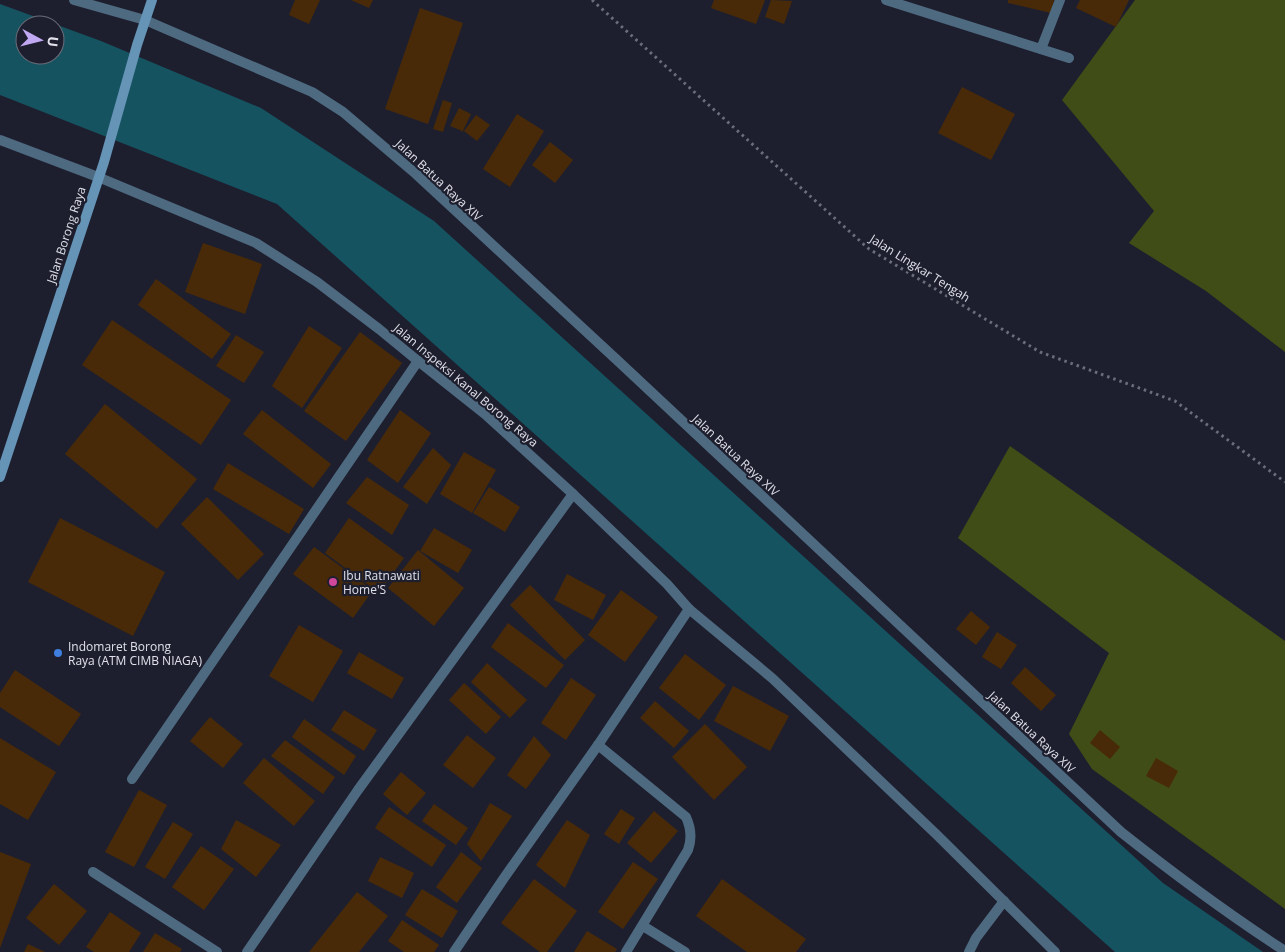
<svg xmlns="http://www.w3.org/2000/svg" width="1285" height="952" font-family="'Open Sans',sans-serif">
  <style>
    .green { fill: #414d16 }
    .water { fill: #165361; fill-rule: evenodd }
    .building { fill: #482a08 }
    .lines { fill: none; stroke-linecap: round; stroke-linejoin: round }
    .path { stroke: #6c6d7a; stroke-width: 3; stroke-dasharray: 2.5 4; stroke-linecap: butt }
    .minor { stroke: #4e6a80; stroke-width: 10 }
    .secondary { stroke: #6594b7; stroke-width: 10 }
    .hotel-dot { fill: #d1479c; stroke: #1e1f2e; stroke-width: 2 }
    .shop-dot { fill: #3f7fe0; stroke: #1e1f2e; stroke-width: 2 }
    .labels { text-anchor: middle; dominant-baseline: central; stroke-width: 4.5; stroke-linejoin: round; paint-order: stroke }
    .street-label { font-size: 12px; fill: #dfe0ea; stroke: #1e1f2e }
    .poi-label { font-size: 12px; fill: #dfe0ea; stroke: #1e1f2e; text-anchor: start }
  </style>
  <rect width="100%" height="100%" fill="#1e1f2e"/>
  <g class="green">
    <polygon points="1135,0 1285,0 1285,352 1206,291 1129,243 1154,211 1062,100"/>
    <polygon points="1010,446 1285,641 1285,909 1092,769 1069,734 1109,653 958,538"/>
  </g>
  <path class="water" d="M0,4l101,37 160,67 173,113 729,662 100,69h-148l-838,-748 -277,-109zM25,25h30v30h-30z"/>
  <g class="building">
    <polygon points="295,0 320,0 309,24 289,15"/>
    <polygon points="351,0 373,0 369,8"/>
    <polygon points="714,0 765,0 756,24 711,8"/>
    <polygon points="771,0 792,1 784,24 765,17"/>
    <polygon points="1008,0 1054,0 1051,13 1008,3"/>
    <polygon points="1080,0 1129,0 1116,27 1076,8"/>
    <polygon points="420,8 463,23 428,124 385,109"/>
    <polygon points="962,87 1015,114 991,160 938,133"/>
    <polygon points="443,100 452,103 443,132 433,129"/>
    <polygon points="459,108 471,114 462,133 462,131 450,126"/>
    <polygon points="517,114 544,131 510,187 483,169"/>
    <polygon points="476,115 490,125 477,141 464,131"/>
    <polygon points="550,142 573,160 555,183 532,165"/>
    <polygon points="203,243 262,264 245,314 185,292"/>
    <polygon points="156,279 231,334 212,359 138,305"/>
    <polygon points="112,320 231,400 201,445 82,365"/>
    <polygon points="309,326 342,348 302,408 272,386"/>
    <polygon points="360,332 402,363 346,441 304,411"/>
    <polygon points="236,335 264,352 244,383 216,366"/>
    <polygon points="105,404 197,479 157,529 65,454"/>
    <polygon points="262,410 331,464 313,488 243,434"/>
    <polygon points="400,410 431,433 398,483 367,460"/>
    <polygon points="433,448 451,465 427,504 403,487"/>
    <polygon points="464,452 496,470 472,513 440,494"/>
    <polygon points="228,463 304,509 289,534 213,489"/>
    <polygon points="367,477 409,505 392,535 346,503"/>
    <polygon points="489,487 520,507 505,532 473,513"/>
    <polygon points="207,497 264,554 238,580 181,524"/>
    <polygon points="60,518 165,572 133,636 28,582"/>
    <polygon points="349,518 404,558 379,593 325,553"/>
    <polygon points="434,528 472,550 458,573 420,551"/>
    <polygon points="314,547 373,590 353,618 293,574"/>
    <polygon points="418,550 464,588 434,626 388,588"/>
    <polygon points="567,574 606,595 593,620 554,600"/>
    <polygon points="530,585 585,640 565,660 510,605"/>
    <polygon points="621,590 658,617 625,662 588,635"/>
    <polygon points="971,611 990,627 976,645 956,629"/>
    <polygon points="508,623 564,665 546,688 491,647"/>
    <polygon points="299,625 343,651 313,702 269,676"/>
    <polygon points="997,632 1017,645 1001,669 982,657"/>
    <polygon points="359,652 404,678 392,699 347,673"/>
    <polygon points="685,654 726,685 699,720 659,688"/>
    <polygon points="487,663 527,700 510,718 471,682"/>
    <polygon points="1025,667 1056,695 1041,711 1011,683"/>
    <polygon points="15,670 81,714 59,746 0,707 0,693"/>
    <polygon points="571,678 596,695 566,740 541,723"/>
    <polygon points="464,683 501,717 486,734 449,700"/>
    <polygon points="733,686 789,716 770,751 714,721"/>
    <polygon points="655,701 689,731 674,748 640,718"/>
    <polygon points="344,710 377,730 364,751 331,730"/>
    <polygon points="210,717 243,744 223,768 190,741"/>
    <polygon points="304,719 356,756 344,775 292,737"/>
    <polygon points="705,724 747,767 714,800 672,757"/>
    <polygon points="1100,730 1120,747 1110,759 1090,743"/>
    <polygon points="467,735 496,758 473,788 443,765"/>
    <polygon points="534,736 551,755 526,789 507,775"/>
    <polygon points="0,738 56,772 28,820 0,804"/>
    <polygon points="285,740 335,777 323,794 271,756"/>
    <polygon points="264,758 315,801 294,826 243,783"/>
    <polygon points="1156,758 1178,771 1169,788 1146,776"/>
    <polygon points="401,772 426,793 407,815 383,794"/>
    <polygon points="139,790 167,805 134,867 105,852"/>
    <polygon points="490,803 512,816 481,861 467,844"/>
    <polygon points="434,804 468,828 456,845 422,821"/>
    <polygon points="389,807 446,845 432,867 375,828"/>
    <polygon points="621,809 635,818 619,844 604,834"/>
    <polygon points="654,811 678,831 651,863 627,843"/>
    <polygon points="236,820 281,845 256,877 221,849"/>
    <polygon points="567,820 590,835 565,888 536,865"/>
    <polygon points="173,822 193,834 165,879 145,867"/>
    <polygon points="201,846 234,869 204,910 172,887"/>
    <polygon points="0,852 31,864 0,948"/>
    <polygon points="461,852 482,868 457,903 436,887"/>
    <polygon points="380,857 414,873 402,898 368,881"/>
    <polygon points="633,862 658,879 623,929 598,912"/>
    <polygon points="534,879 577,911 547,952 540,952 501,923"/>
    <polygon points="722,879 806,939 796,952 747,952 696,916"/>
    <polygon points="54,884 87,911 59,945 26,918"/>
    <polygon points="422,889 458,911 442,938 405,915"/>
    <polygon points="357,892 388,916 359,952 309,952"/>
    <polygon points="110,912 141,933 129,952 94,952 86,947"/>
    <polygon points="402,920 439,945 434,952 404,952 388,941"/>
    <polygon points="587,931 617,949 615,952 574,952"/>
    <polygon points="155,933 182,949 180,952 143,952"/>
    <polygon points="28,944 45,952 24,952"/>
  </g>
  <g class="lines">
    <polyline class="path" points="592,0 869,249 1040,352 1175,401 1285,482"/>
    <g class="minor">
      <path d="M74,0l71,20 167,72 31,20 73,62 201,186 504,472c53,42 107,82 164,119"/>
      <polyline points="886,0 1069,58"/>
      <polyline points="1041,49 1060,0"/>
      <polyline points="0,140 98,177 256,243 317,282 379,329 418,361 485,414 573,494 667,584 689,609 772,678 936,834 1055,952"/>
      <path d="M598,745l88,72c5,11 6,22 2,33l-62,102"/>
      <polyline points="132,779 418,361"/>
      <polyline points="93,872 217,952"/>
      <polyline points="643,926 685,952"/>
      <polyline points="247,952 358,790 573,494"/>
      <polyline points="454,952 504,878 598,745 689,609"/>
      <polyline points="969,952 976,938 1004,901"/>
    </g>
    <polyline class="secondary" points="0,477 104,162 137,45 152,0"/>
  </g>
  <circle class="hotel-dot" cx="333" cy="582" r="5"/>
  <circle class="shop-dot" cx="58" cy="653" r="5"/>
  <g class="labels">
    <g class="street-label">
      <text transform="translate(439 180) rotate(43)">Jalan Batua Raya XIV</text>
      <text transform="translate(66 235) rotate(-72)">Jalan Borong Raya</text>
      <text transform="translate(920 268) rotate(32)">Jalan Lingkar Tengah</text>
      <text transform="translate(466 385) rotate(40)">Jalan Inspeksi Kanal Borong Raya</text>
      <text transform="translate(736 455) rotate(43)">Jalan Batua Raya XIV</text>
      <text transform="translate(1032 732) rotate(43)">Jalan Batua Raya XIV</text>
    </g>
    <g class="poi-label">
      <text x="343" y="575">Ibu Ratnawati<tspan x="343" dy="14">Home'S</tspan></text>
      <text x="68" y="646">Indomaret Borong<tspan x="68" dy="14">Raya (ATM CIMB NIAGA)</tspan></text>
    </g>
  </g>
  <g transform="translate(40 40) rotate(97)"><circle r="24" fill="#1e1f2e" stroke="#6b6c79"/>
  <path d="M0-4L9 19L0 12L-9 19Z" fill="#c0a8f3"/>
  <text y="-8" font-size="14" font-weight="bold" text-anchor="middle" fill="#dfe0ea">U</text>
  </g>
</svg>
